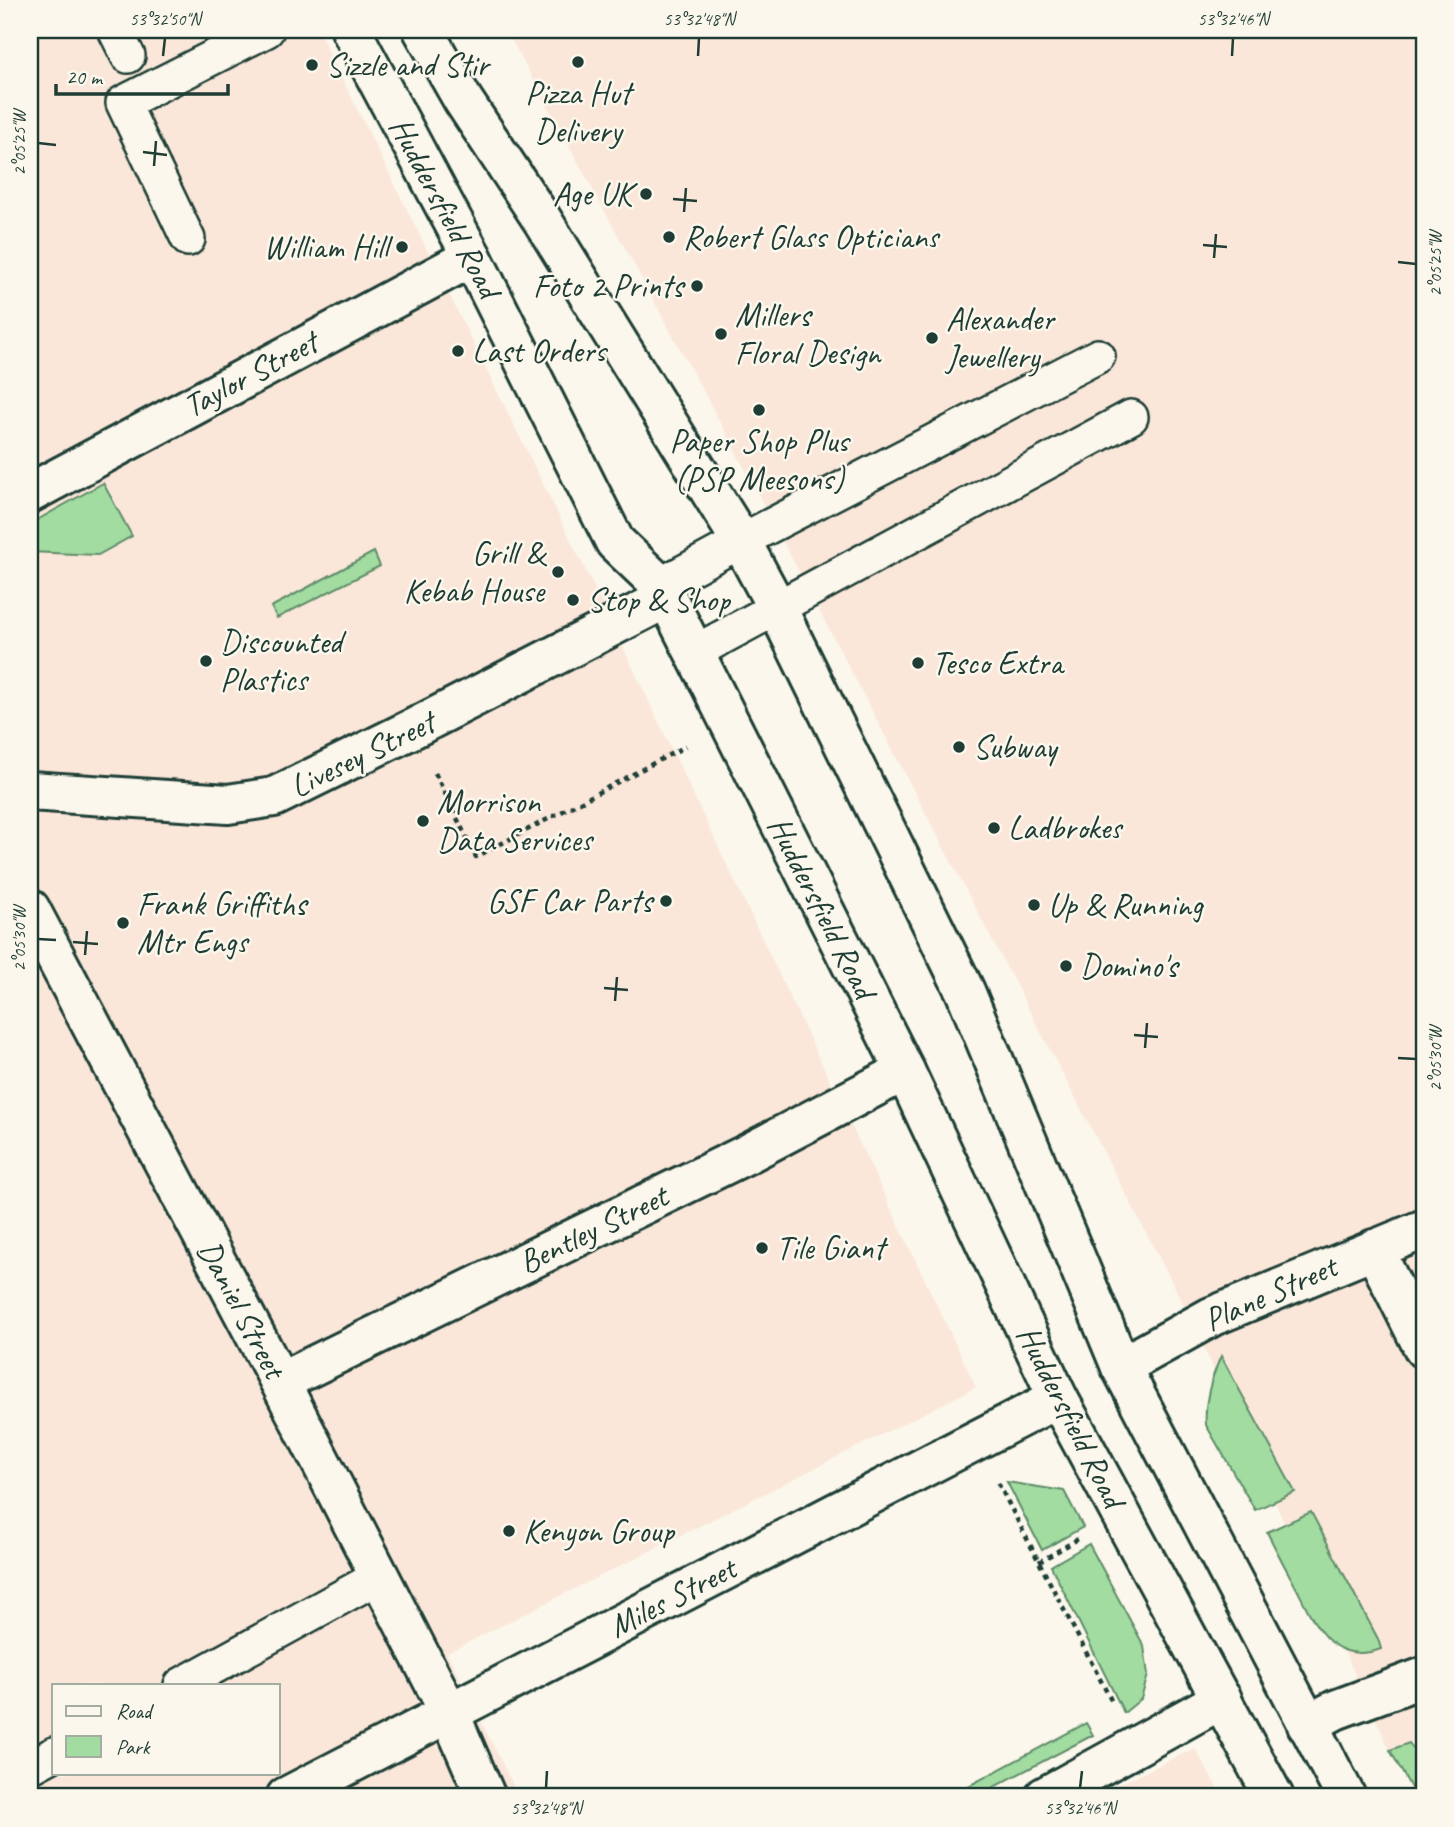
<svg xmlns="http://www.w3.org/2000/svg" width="1454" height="1827" font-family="Caveat,sans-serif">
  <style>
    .built { fill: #fae7d9; fill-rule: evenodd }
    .green { fill: #a2dca1; stroke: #608c6a; stroke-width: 2 }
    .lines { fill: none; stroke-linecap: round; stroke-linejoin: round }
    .lane-casing { stroke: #1f3d34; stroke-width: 38 }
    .street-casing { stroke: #1f3d34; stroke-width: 44 }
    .primary-casing { stroke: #1f3d34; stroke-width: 44 }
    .path { stroke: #1f3d34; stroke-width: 4.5; stroke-dasharray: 5 5; stroke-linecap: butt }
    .lane { stroke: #fbf7ec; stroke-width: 33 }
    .street { stroke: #fbf7ec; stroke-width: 38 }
    .primary { stroke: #fbf7ec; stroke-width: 38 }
    .ticks { fill: none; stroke: #1f3d34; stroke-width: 2.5 }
    .poi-dot { fill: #1f3d34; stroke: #fbf7ec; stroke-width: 2.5 }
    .labels { text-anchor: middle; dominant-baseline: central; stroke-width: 5; stroke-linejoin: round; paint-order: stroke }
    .poi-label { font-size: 33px; fill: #1f3d34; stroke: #fbf7ec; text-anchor: start }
    .street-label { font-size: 33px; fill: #1f3d34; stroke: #fbf7ec }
    .neatline { fill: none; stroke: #1f3d34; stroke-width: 2.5 }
    .ticks-label { font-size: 18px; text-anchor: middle; fill: #1f3d34 }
  </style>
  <rect width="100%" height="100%" fill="#fbf7ec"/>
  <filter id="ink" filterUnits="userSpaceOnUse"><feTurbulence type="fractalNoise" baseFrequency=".0143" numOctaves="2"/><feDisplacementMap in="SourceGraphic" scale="14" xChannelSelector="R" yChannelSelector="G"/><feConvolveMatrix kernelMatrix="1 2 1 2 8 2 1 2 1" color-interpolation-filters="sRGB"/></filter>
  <g filter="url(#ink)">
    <g class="built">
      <path d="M30,30h288l282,569 376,788 -529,266 72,144h-489zM54,1685h224v88h-224z"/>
      <polygon points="506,30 1424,30 1424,1797 1416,1797 1390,1750 1183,1303 727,435"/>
      <polygon points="1195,1748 1222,1797 1093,1797"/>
    </g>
    <g class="green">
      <polygon points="103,483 132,536 98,555 30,552 30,524"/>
      <polygon points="374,552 380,566 277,618 271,607"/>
      <path d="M1221,1356l74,136 -40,18 -49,-85c-2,-24 5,-46 15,-69z"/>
      <polygon points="1007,1482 1064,1491 1083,1527 1042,1550"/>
      <path d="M1311,1512l67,127 3,10c-48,17 -65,-22 -83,-58 -11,-20 -21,-39 -31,-59z"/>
      <polygon points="1089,1544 1144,1646 1148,1675 1141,1699 1124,1713 1051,1566"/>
      <polygon points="1086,1723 1093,1735 975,1797 948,1797"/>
      <polygon points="1409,1743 1424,1762 1424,1797 1416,1797 1390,1750"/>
    </g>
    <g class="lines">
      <defs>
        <g id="lane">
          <polyline points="115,30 128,56"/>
          <polyline points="188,239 123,103 267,30"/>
          <polyline points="660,585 741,541 1098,356"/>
          <polyline points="693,653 1131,417"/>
          <polyline points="181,1685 378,1577"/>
          <polyline points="30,1767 54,1754"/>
        </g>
        <g id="street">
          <polyline points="30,493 472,257"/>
          <polyline points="30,791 228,804 274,797 414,728 667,598"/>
          <polyline points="30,909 280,1382 449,1712 486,1797"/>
          <polyline points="1374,1249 1424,1349"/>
          <polyline points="1121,1367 1211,1317 1424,1229"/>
          <polyline points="280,1382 747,1154 905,1071"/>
          <polyline points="1307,1725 1335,1710 1424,1677"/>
          <polyline points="286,1797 1058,1398"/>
          <polyline points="1044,1797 1222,1699"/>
        </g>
        <g id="primary">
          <polyline points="351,30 472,257 615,542 660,585 667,598 905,1071 1058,1398 1274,1797"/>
          <polyline points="423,30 463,100 541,218 741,541 777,608 965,991 1121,1367 1346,1797"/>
        </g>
      </defs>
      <use href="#lane" class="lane-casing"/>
      <use href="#street" class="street-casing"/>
      <use href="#primary" class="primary-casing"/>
      <g class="path">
        <polyline points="435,773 476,857 686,746"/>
        <polyline points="998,1483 1112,1702"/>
        <polyline points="1039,1562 1078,1539"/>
      </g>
      <use href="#lane" class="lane"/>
      <use href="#street" class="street"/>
      <use href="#primary" class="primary"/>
    </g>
  </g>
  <path class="ticks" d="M163,56l2,-18M698,56l1,-18M1232,56l1,-18M38,143l18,2M143,152l24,3M154,166l2,-25M673,199l24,2M684,212l2,-24M1203,245l24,2M1214,258l2,-24M1398,262l18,2M38,939l18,1M73,942l25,2M85,955l2,-24M604,988l24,2M615,1001l2,-24M1134,1035l24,2M1145,1048l2,-25M1398,1058l18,1M546,1788l1,-17M1080,1788l2,-17"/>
  <g class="poi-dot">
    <circle cx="578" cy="62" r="7"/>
    <circle cx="312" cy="65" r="7"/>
    <circle cx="646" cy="194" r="7"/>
    <circle cx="669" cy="237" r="7"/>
    <circle cx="402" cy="247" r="7"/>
    <circle cx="697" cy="286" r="7"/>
    <circle cx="721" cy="334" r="7"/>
    <circle cx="932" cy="338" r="7"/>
    <circle cx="458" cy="351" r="7"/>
    <circle cx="759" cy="410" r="7"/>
    <circle cx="558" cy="572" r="7"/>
    <circle cx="573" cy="600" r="7"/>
    <circle cx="206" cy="661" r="7"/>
    <circle cx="918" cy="663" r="7"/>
    <circle cx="959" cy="747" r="7"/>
    <circle cx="423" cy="821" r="7"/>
    <circle cx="994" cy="828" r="7"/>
    <circle cx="666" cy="901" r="7"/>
    <circle cx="1034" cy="905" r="7"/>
    <circle cx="123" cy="923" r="7"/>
    <circle cx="1066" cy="966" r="7"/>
    <circle cx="762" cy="1248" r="7"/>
    <circle cx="509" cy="1531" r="7"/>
  </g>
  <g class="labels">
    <g class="poi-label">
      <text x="326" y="65">Sizzle and Stir</text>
      <text x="578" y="93" text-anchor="middle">Pizza Hut<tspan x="578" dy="38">Delivery</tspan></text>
      <text x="632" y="194" text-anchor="end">Age UK</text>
      <text x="683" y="237">Robert Glass Opticians</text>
      <text x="388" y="247" text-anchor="end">William Hill</text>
      <text x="683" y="286" text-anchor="end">Foto 2 Prints</text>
      <text x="735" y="315">Millers<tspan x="735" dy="38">Floral Design</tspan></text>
      <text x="946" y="319">Alexander<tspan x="946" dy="38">Jewellery</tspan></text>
      <text x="472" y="351">Last Orders</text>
      <text x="759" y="441" text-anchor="middle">Paper Shop Plus<tspan x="759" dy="38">(PSP Meesons)</tspan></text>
      <text x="544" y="553" text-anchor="end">Grill &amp;<tspan x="544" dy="38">Kebab House</tspan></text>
      <text x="587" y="600">Stop &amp; Shop</text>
      <text x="220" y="642">Discounted<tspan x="220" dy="38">Plastics</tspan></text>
      <text x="932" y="663">Tesco Extra</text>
      <text x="973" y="747">Subway</text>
      <text x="437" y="802">Morrison<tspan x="437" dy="38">Data Services</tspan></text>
      <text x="1008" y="828">Ladbrokes</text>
      <text x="652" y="901" text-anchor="end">GSF Car Parts</text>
      <text x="137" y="904">Frank Griffiths<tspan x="137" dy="38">Mtr Engs</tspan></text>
      <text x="1048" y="905">Up &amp; Running</text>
      <text x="1080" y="966">Domino's</text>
      <text x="776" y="1248">Tile Giant</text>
      <text x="523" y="1531">Kenyon Group</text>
    </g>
    <g class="street-label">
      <text transform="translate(445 207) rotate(62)">Huddersfield Road</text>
      <text transform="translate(250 374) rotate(-28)">Taylor Street</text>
      <text transform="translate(362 754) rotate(-26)">Livesey Street</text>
      <text transform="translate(822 907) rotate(63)">Huddersfield Road</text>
      <text transform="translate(593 1229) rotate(-26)">Bentley Street</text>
      <text transform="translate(1270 1293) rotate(-24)">Plane Street</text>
      <text transform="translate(242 1309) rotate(62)">Daniel Street</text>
      <text transform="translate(1071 1416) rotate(63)">Huddersfield Road</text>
      <text transform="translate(672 1597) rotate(-27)">Miles Street</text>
    </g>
  </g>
  <rect width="1454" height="1827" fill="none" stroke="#fbf7ec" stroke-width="77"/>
  <rect x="52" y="1684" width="228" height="91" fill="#fbf7ec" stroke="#a3ada2" stroke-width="2"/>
  <rect x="66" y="1706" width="35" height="10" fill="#fbf7ec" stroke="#a3ada2" stroke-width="2"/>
  <text x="116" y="1718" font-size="21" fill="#1f3d34">Road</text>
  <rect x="66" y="1736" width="35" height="21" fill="#a2dca1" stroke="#a3ada2" stroke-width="2"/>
  <text x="116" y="1754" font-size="21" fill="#1f3d34">Park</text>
  <path d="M56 84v10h172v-10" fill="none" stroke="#1f3d34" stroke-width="3.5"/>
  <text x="66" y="84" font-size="21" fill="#1f3d34" stroke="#fbf7ec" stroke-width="5" paint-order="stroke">20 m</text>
  <rect x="38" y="38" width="1378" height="1750" class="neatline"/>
  <g class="ticks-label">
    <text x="165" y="25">53°32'50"N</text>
    <text x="699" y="25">53°32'48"N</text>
    <text x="1233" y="25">53°32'46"N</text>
    <text transform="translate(19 143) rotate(-90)" y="6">2°05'25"W</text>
    <text transform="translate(1435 264) rotate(-90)" y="6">2°05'25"W</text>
    <text transform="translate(19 939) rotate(-90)" y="6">2°05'30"W</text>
    <text transform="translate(1435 1059) rotate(-90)" y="6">2°05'30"W</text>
    <text x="546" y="1814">53°32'48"N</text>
    <text x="1080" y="1814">53°32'46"N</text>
  </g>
</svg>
